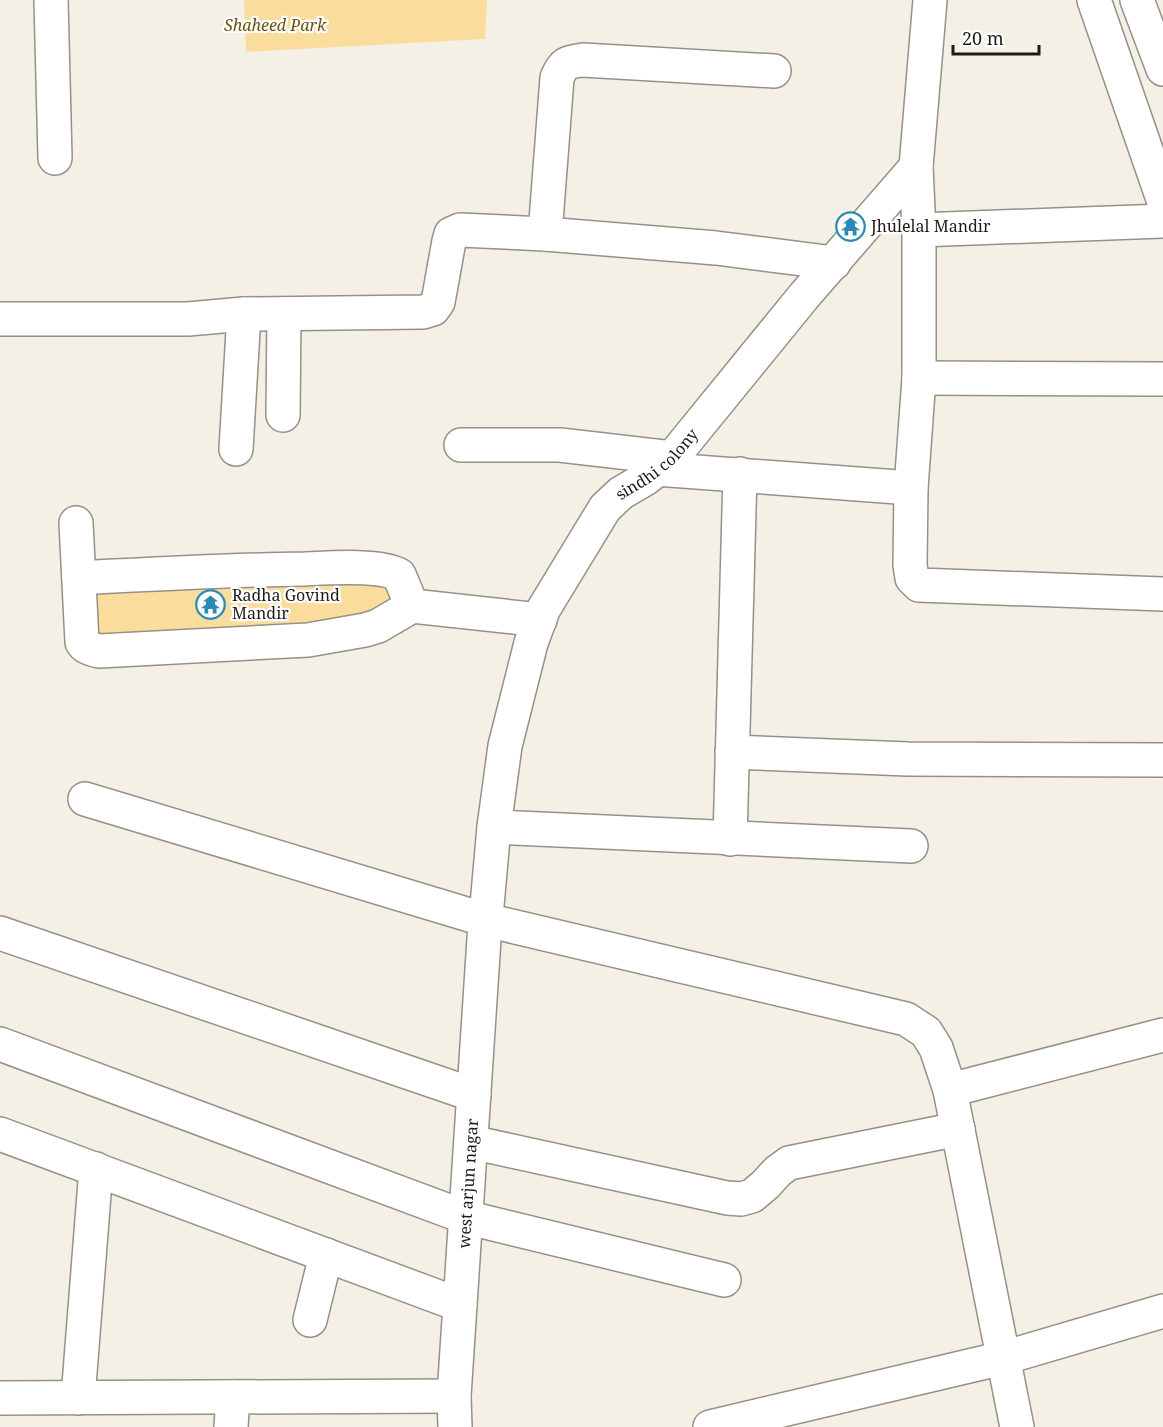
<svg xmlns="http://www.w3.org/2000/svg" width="1163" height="1427" font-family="'Noto Serif',serif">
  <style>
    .green { fill: #fadd9d }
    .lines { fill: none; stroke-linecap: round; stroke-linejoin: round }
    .minor-casing { stroke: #969186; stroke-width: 36 }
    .minor { stroke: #fff; stroke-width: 33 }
    .labels { text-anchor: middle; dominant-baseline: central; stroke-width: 4.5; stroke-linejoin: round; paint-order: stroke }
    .park-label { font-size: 16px; font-style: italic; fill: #69510c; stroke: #fff }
    .poi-label { font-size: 16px; fill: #1d1b17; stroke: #fff; text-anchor: start }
    .street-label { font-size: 16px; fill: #1d1b17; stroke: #fff }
  </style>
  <rect width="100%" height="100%" fill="#f5f0e5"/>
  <g class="green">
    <polygon points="244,0 487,0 485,39 246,52"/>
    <polygon points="407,560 403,634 88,644 82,568"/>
  </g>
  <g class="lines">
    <defs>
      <g id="minor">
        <polyline points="51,0 55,158"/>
        <polyline points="1094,0 1163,199"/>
        <polyline points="1137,0 1163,69"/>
        <polyline points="919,230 1163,221"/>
        <polyline points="545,234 716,248 834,263"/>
        <path d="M0,319h188l56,-5 179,-2 10,-3 5,-7 11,-61 2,-7 9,-4 85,4 12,-156c6,-15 10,-16 26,-18l191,11"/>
        <polyline points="919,378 1163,379"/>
        <polyline points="283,415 284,314"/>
        <polyline points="461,445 560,445 672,458"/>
        <polyline points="236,449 244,314"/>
        <polyline points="656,469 911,488 919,378 919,230 916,167 930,0"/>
        <polyline points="911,488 910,565 912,578 919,585 1163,594"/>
        <path d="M76,523l6,119c3,6 10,7 17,9l209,-11 57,-10 13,-4 34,-20 128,14"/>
        <path d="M79,578c75,-4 149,-8 225,-9 23,-1 76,-5 95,6l13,31"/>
        <polyline points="732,752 908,759 1163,760"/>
        <polyline points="85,799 486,920 906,1019 926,1032 936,1048 950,1090 1017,1427"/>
        <polyline points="494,827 911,846"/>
        <polyline points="730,839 740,474"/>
        <polyline points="0,933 474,1095"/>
        <polyline points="0,1044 465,1217 724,1280"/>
        <polyline points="950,1090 1163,1035"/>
        <polyline points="0,1134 460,1305"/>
        <polyline points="471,1142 727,1198 741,1199 752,1196 765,1185 778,1171 789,1163 958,1129"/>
        <polyline points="310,1320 326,1255"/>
        <polyline points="0,1398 454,1396"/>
        <polyline points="78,1398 96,1169"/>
        <polyline points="231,1427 233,1397"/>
        <path id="s1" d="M455,1427l-1,-31 30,-457 10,-112 11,-81 26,-103 12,-33 62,-102 16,-15 24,-14 27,-21 132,-162 112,-129"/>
        <polyline points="710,1427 1003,1358 1163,1311"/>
      </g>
    </defs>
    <use href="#minor" class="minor-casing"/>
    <use href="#minor" class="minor"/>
  </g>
  <defs>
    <symbol id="temple-ring" viewBox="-11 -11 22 22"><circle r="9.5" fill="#fff" stroke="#2b8ab6" stroke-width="1.5"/><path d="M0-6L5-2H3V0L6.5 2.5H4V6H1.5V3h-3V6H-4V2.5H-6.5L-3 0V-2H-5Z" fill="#2b8ab6"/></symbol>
  </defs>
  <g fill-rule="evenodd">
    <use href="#temple-ring" x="834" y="210" width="33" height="33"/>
    <use href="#temple-ring" x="194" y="588" width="33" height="33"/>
  </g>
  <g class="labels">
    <g class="park-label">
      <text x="275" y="25">Shaheed Park</text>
    </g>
    <g class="poi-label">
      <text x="871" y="226">Jhulelal Mandir</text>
      <text x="232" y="595">Radha Govind<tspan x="232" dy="18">Mandir</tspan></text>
    </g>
    <g class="street-label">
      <text stroke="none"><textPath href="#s1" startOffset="1012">sindhi colony</textPath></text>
      <text stroke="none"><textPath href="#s1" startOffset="244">west arjun nagar</textPath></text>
    </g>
  </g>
  <path d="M953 45v9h86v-9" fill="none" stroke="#1d1b17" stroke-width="3"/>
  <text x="962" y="45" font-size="18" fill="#1d1b17" stroke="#ffffff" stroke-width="4.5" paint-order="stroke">20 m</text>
</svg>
